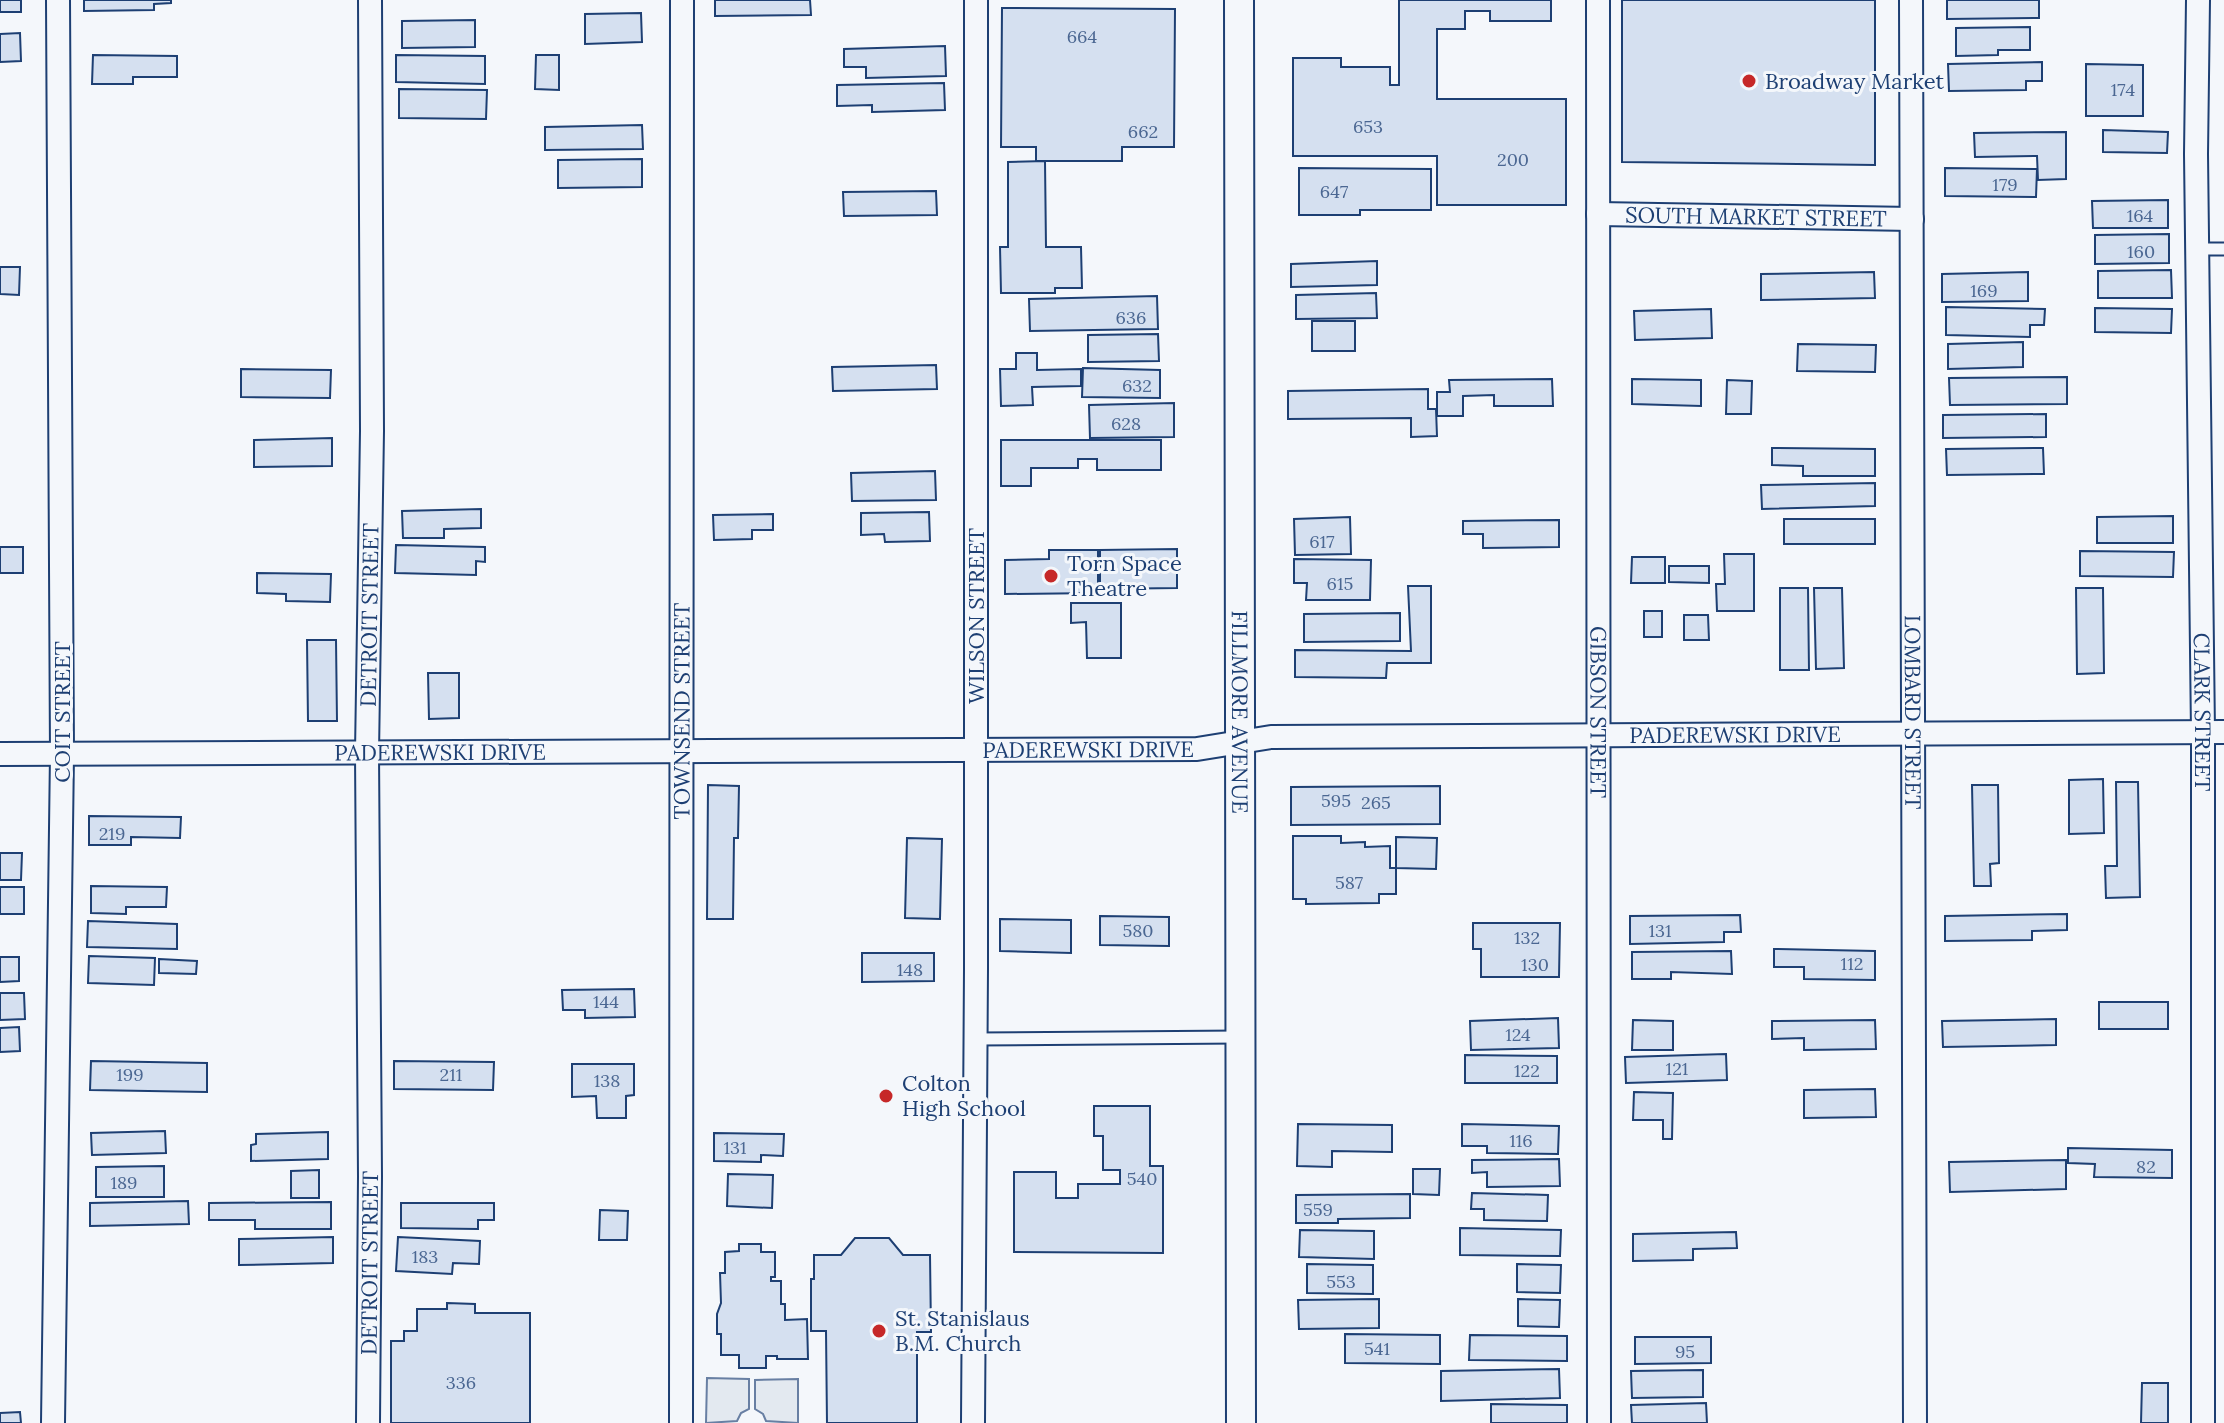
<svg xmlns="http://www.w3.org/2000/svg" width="2224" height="1423" font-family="Lora,serif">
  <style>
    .green { fill: #e3e9f0; stroke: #687fa3; stroke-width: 2 }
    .building { fill: #d5e0f0; stroke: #1d3f73; stroke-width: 2 }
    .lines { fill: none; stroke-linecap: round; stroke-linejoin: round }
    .service-casing { stroke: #1d3f73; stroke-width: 15 }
    .minor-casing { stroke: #1d3f73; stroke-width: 26 }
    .tertiary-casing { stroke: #1d3f73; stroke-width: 32 }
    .service { stroke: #f4f7fb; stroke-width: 11 }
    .minor { stroke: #f4f7fb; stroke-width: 22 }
    .tertiary { stroke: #f4f7fb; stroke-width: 28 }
    .poi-dot { fill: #c62828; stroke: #f4f7fb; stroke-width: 3 }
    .labels { text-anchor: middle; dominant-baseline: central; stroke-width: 6; stroke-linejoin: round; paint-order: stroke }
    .number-label { font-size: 18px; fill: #4b6792 }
    .poi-label { font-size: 22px; fill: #1d3f73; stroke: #f4f7fb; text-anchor: start }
    .street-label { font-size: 22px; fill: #1d3f73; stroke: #f4f7fb }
  </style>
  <rect width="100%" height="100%" fill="#f4f7fb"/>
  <g class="green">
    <polygon points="707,1378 749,1379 749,1409 741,1413 737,1421 706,1423"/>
    <polygon points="798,1379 798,1423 766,1421 763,1414 755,1409 755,1380"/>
  </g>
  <g class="building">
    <rect x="0" y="0" width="21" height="12"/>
    <polygon points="84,0 171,0 171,3 154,4 154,10 84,11"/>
    <polygon points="715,0 810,0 811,15 715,16"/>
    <polygon points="1399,0 1551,0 1551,21 1490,21 1490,11 1465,11 1465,29 1437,29 1437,99 1566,99 1566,205 1437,205 1437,156 1293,156 1293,58 1341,58 1341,67 1390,67 1390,85 1399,85"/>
    <polygon points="1622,0 1875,0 1875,165 1622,162"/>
    <polygon points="1947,0 2039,0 2039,18 1947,19"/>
    <polygon points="1002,8 1175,9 1174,147 1122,147 1122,161 1036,161 1036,147 1001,147"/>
    <polygon points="641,13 642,42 585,44 585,14"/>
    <polygon points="475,20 475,47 402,48 402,21"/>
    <polygon points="2030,27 2030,50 1998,50 1998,55 1956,56 1956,28"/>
    <polygon points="20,33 21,61 0,62 0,34"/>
    <polygon points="945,46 946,76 866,78 866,67 844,67 844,49"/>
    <polygon points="93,55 177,56 177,77 133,77 133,84 92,84"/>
    <polygon points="396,55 485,56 485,84 396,82"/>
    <polygon points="536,55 559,55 559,90 535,89"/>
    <polygon points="2042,62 2042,81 2026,81 2026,90 1949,91 1948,64"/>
    <polygon points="2086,64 2143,65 2143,116 2086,116"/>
    <polygon points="944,83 945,110 872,112 872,105 837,106 837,85"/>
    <polygon points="399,89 487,90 486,119 399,118"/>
    <polygon points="642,125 643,149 545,150 545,127"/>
    <polygon points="2103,130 2168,132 2167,153 2103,152"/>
    <polygon points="2066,132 2066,179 2038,180 2037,156 1975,157 1974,133"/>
    <polygon points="642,159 642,187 558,188 558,160"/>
    <polygon points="1045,161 1046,247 1081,247 1082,288 1055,288 1055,293 1001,293 1000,247 1008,247 1008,162"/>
    <polygon points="1299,168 1431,169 1431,210 1360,210 1360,215 1299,215"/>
    <polygon points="1945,168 2037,169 2036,197 1945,196"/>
    <polygon points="936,191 937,215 844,216 843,192"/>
    <polygon points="2168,200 2168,228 2093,228 2092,201"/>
    <polygon points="2169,234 2169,263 2095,264 2095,235"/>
    <polygon points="1377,261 1377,285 1291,287 1291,264"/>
    <polygon points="0,267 20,267 19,295 0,294"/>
    <polygon points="2171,270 2172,298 2098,298 2098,271"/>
    <polygon points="1874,272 1875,298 1761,300 1761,274"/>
    <polygon points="2028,272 2028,301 1942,302 1942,274"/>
    <polygon points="1376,293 1377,318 1296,319 1296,295"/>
    <polygon points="1157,296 1158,329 1030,331 1029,299"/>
    <polygon points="1946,307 2045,309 2044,325 2030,325 2030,337 1946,335"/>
    <polygon points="2095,308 2172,309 2171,333 2095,332"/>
    <polygon points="1711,309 1712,338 1635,340 1634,311"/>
    <rect x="1312" y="321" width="43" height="30"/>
    <polygon points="1158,334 1159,361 1088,362 1088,335"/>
    <polygon points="2023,342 2023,367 1948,369 1948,344"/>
    <polygon points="1798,344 1876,345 1875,372 1797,371"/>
    <polygon points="1016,353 1037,353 1037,370 1081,369 1081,386 1032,387 1033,405 1001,406 1000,369 1016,369"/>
    <polygon points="936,365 937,389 833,391 832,367"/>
    <polygon points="1083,368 1160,370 1160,398 1082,397"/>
    <polygon points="241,369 331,370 330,398 241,397"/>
    <polygon points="2067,377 2067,404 1950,405 1949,378"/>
    <polygon points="1552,379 1553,406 1494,406 1494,395 1463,396 1463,416 1437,416 1437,392 1450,392 1449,380"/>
    <polygon points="1632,379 1701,380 1701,406 1632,404"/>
    <polygon points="1727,380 1752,381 1751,414 1726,414"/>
    <polygon points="1428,389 1428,409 1436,409 1437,436 1411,437 1411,418 1288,419 1288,391"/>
    <polygon points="1174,403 1174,437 1090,438 1089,405"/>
    <polygon points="2046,414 2046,437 1943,438 1943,415"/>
    <polygon points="332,438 332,466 254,467 254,440"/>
    <polygon points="1001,440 1161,440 1161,470 1097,470 1097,459 1078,459 1078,468 1031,468 1031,486 1001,486"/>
    <polygon points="1772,448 1875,449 1875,476 1803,476 1803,466 1772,465"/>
    <polygon points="2043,448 2044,474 1947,475 1946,449"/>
    <polygon points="935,471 936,500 852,501 851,473"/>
    <polygon points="1875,483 1875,506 1762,509 1761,485"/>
    <polygon points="481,509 481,528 444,529 444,538 403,538 402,511"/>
    <polygon points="929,512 930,541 885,542 884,534 861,535 861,513"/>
    <polygon points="773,514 773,530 752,530 752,539 714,540 713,515"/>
    <polygon points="2173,516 2173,543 2097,543 2097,517"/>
    <polygon points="1350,517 1351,554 1295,555 1294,519"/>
    <rect x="1784" y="519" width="91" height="25"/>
    <polygon points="1559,520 1559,547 1483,548 1483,534 1463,534 1463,521"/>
    <polygon points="396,545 485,547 485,562 476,561 476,575 395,573"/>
    <rect x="0" y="547" width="23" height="26"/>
    <polygon points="1177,549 1177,588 1100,589 1100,550"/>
    <polygon points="1049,550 1098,550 1098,593 1005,594 1005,560 1049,559"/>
    <polygon points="2080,551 2174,552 2173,577 2080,576"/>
    <polygon points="1724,554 1754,554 1754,611 1717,611 1716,584 1725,584"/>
    <polygon points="1632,557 1665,557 1665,583 1631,583"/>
    <polygon points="1294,559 1371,560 1370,600 1306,600 1307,583 1294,583"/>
    <polygon points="1669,566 1709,566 1709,583 1669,582"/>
    <polygon points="257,573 331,574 330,602 286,601 286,594 257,593"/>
    <polygon points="1408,586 1431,586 1431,663 1387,663 1386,678 1295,677 1295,650 1411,651"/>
    <polygon points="1780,588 1808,588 1809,670 1780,670"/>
    <polygon points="1814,588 1842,588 1844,668 1816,669"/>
    <polygon points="2076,588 2103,588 2104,673 2077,674"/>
    <polygon points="1071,603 1121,603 1121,658 1087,658 1086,622 1071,623"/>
    <rect x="1644" y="611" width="18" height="26"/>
    <polygon points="1400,613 1400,641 1304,642 1304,614"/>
    <polygon points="1684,615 1708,615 1709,640 1684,640"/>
    <polygon points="307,640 336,640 337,721 308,721"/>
    <polygon points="428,673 459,673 459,718 429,719"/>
    <polygon points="2103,779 2104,833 2069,834 2069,780"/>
    <polygon points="2116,782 2138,782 2140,897 2106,898 2105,866 2117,866"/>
    <polygon points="708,785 739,786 738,838 734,838 733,919 707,919"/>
    <polygon points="1972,785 1998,785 1999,863 1990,864 1991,886 1974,886"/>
    <polygon points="1440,786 1440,824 1291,825 1291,787"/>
    <polygon points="89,816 181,817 180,838 131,837 131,845 89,845"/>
    <polygon points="1293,836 1341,836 1341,843 1365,842 1365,847 1390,846 1390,868 1396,868 1396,894 1379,894 1379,903 1306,904 1306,899 1293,899"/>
    <polygon points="1396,837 1437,838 1436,869 1396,868"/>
    <polygon points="907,838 942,839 940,919 905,918"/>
    <polygon points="0,853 22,853 21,880 0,880"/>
    <polygon points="91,886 167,887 166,907 126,907 126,914 91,913"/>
    <rect x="0" y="887" width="24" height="27"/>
    <polygon points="2067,914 2067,930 2032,931 2032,940 1945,941 1945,916"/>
    <polygon points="1740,915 1741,932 1724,932 1724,942 1630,944 1630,916"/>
    <polygon points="1100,916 1169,917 1169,946 1100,945"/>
    <polygon points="1000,919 1071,920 1071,953 1000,951"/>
    <polygon points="88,921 177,924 177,949 87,947"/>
    <polygon points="1473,923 1560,923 1559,977 1481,977 1481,949 1473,949"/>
    <polygon points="1774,949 1875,951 1875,980 1804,979 1804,967 1774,967"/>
    <polygon points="1731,951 1732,974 1671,972 1671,979 1632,979 1632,952"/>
    <polygon points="862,953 934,953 934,981 862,982"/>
    <polygon points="89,956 155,958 154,985 88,983"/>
    <polygon points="0,957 19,957 19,981 0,982"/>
    <polygon points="159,959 197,961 196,974 159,973"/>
    <polygon points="634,989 635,1017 585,1018 585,1010 563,1010 562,990"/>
    <polygon points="0,993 24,993 25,1019 0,1020"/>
    <rect x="2099" y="1002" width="69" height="27"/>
    <polygon points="1558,1018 1559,1048 1471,1050 1470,1021"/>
    <polygon points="2056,1019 2056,1045 1943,1047 1942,1021"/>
    <polygon points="1633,1020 1673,1021 1673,1050 1632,1050"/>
    <polygon points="1875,1020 1876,1049 1804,1050 1804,1038 1772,1039 1772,1021"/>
    <polygon points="19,1027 20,1051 0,1052 0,1028"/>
    <polygon points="1726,1054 1727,1080 1626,1083 1625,1057"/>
    <polygon points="1465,1055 1557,1056 1557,1083 1465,1083"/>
    <polygon points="91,1061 207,1063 207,1092 90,1090"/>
    <polygon points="394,1061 494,1062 493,1090 394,1089"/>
    <polygon points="572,1064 634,1064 634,1095 626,1096 626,1118 597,1118 596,1096 572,1097"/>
    <polygon points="1875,1089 1876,1117 1804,1118 1804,1090"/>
    <polygon points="1634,1092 1673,1093 1672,1139 1663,1139 1663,1120 1633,1120"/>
    <polygon points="1094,1106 1150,1106 1150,1166 1163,1166 1163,1253 1014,1252 1014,1172 1056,1172 1056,1198 1078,1198 1078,1184 1120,1184 1120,1170 1103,1170 1103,1136 1094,1136"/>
    <polygon points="1298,1124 1392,1125 1392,1152 1332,1151 1332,1167 1297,1166"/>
    <polygon points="1462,1124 1559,1126 1558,1154 1487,1153 1487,1146 1462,1146"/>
    <polygon points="165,1131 166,1153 92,1155 91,1133"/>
    <polygon points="328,1132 328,1159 251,1161 251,1145 256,1144 256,1134"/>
    <polygon points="714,1133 784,1134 783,1156 761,1155 761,1162 714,1161"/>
    <polygon points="2068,1148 2172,1150 2172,1178 2094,1177 2095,1164 2068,1163"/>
    <polygon points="1559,1159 1560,1186 1487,1187 1487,1172 1472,1173 1472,1160"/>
    <polygon points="2066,1160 2066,1189 1950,1192 1949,1162"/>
    <polygon points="164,1166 164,1197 96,1197 96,1167"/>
    <polygon points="1413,1169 1440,1169 1439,1195 1413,1194"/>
    <polygon points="319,1170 319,1198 291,1198 291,1171"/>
    <polygon points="728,1174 773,1175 772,1208 727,1206"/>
    <polygon points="1472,1193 1548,1195 1547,1221 1484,1220 1484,1209 1471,1209"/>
    <polygon points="1410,1194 1410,1218 1338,1219 1338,1223 1296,1223 1296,1195"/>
    <polygon points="188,1201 189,1224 90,1226 90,1203"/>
    <polygon points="331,1202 331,1229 255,1229 255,1220 209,1220 209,1203"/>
    <polygon points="401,1203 494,1203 494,1220 478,1220 478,1229 401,1228"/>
    <polygon points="600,1210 628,1211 627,1240 599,1240"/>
    <polygon points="1460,1228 1561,1230 1560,1256 1460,1255"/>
    <polygon points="1300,1230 1374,1231 1374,1259 1299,1257"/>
    <polygon points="1736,1232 1737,1248 1693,1249 1693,1260 1633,1261 1633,1234"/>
    <polygon points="333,1237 333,1263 239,1265 239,1239"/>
    <polygon points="398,1237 480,1241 479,1264 453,1263 452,1274 396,1271"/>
    <polygon points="855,1238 889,1238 903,1255 930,1255 931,1332 917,1332 917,1423 827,1423 826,1331 811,1331 811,1279 814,1279 814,1255 841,1255"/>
    <polygon points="739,1244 761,1244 761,1252 775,1252 775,1277 771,1277 771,1281 781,1281 781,1304 785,1304 785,1320 807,1319 808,1359 777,1359 777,1356 766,1356 766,1368 739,1368 739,1355 721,1355 721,1334 717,1334 717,1314 721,1303 720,1273 725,1273 725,1252 739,1251"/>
    <polygon points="1307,1264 1373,1265 1373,1294 1307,1293"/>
    <polygon points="1517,1264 1561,1265 1560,1293 1517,1292"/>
    <polygon points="1379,1299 1379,1328 1299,1329 1298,1300"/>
    <polygon points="1518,1299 1560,1300 1559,1327 1518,1326"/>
    <polygon points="447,1303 475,1304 475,1313 530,1313 530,1423 391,1423 391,1341 404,1341 404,1331 417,1331 417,1309 447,1309"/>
    <polygon points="1345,1334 1440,1335 1440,1364 1345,1363"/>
    <polygon points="1470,1335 1567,1336 1567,1361 1469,1360"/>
    <polygon points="1635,1337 1711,1337 1711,1363 1635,1364"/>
    <polygon points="1559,1369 1560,1398 1441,1401 1441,1371"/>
    <polygon points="1703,1370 1703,1397 1632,1398 1631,1371"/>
    <polygon points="2142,1383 2168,1383 2168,1423 2141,1423"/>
    <polygon points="1706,1403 1707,1423 1632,1423 1631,1405"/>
    <polygon points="1491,1404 1567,1405 1567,1423 1491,1423"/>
    <polygon points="20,1412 21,1423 0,1423 0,1413"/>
  </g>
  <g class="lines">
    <defs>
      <g id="service">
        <polyline points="2197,249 2224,249"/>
        <polyline points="976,1039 1239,1037"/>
      </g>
      <g id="minor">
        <path id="s1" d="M1598,0l1,1423"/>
        <path id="s2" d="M1911,0l4,1423"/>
        <path id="s3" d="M2198,0l-2,154 7,578v691"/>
        <path id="s4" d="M1598,214l314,5"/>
        <path id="s5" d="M0,754l1197,-5 74,-12 953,-5"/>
        <polyline points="53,1423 62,754 58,0"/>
        <path id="s6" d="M368,1423l2,-247 -3,-423 5,-322 -2,-431"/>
        <path id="s7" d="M681,1423l1,-1423"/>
        <polyline points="973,1423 976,969 976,0"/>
      </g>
      <g id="tertiary">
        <path id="s8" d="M1239,0l2,1423"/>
      </g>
    </defs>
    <use href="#service" class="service-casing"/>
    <use href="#minor" class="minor-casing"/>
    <use href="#tertiary" class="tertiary-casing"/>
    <use href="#service" class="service"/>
    <use href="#minor" class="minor"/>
    <use href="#tertiary" class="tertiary"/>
  </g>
  <g class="poi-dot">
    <circle cx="1749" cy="81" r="8"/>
    <circle cx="1051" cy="576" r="8"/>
    <circle cx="886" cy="1096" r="8"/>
    <circle cx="879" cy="1331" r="8"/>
  </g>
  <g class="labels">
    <g class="number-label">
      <text x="1082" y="36">664</text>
      <text x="2123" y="89">174</text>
      <text x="1368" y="126">653</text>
      <text x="1143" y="131">662</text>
      <text x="1513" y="159">200</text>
      <text x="2005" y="184">179</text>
      <text x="1334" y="191">647</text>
      <text x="2140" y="215">164</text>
      <text x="2141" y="251">160</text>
      <text x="1984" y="290">169</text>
      <text x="1131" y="317">636</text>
      <text x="1137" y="385">632</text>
      <text x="1126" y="423">628</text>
      <text x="1322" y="541">617</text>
      <text x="1340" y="583">615</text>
      <text x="1336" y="800">595</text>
      <text x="1376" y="802">265</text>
      <text x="112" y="833">219</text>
      <text x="1349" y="882">587</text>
      <text x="1138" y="930">580</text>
      <text x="1660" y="930">131</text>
      <text x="1527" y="937">132</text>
      <text x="1852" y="963">112</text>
      <text x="1535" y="964">130</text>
      <text x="910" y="969">148</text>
      <text x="606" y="1001">144</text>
      <text x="1518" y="1034">124</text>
      <text x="1677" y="1068">121</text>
      <text x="1527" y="1070">122</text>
      <text x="130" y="1074">199</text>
      <text x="451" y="1074">211</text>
      <text x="607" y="1080">138</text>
      <text x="1521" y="1140">116</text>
      <text x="735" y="1147">131</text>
      <text x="2146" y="1166">82</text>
      <text x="1142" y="1178">540</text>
      <text x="124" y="1182">189</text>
      <text x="1318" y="1209">559</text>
      <text x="425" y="1256">183</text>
      <text x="1341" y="1281">553</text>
      <text x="1377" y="1348">541</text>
      <text x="1685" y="1351">95</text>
      <text x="461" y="1382">336</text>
    </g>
    <g class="poi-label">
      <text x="1765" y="81">Broadway Market</text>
      <text x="1067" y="563">Torn Space<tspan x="1067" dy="25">Theatre</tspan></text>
      <text x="902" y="1083">Colton<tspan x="902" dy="25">High School</tspan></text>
      <text x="895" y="1318">St. Stanislaus<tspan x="895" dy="25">B.M. Church</tspan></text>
    </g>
    <g class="street-label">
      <text stroke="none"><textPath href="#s4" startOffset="158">SOUTH MARKET STREET</textPath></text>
      <text stroke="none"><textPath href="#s6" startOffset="808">DETROIT STREET</textPath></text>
      <text transform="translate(976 616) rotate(-90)">WILSON STREET</text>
      <text stroke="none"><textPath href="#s8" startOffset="712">FILLMORE AVENUE</textPath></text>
      <text stroke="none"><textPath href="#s1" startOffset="712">GIBSON STREET</textPath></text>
      <text stroke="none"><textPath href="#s2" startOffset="712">LOMBARD STREET</textPath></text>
      <text stroke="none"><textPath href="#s3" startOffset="712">CLARK STREET</textPath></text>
      <text transform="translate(62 712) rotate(-90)">COIT STREET</text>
      <text stroke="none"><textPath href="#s7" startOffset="712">TOWNSEND STREET</textPath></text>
      <text stroke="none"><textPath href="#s5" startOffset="1736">PADEREWSKI DRIVE</textPath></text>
      <text stroke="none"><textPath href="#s5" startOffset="1088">PADEREWSKI DRIVE</textPath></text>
      <text stroke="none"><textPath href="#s5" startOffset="440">PADEREWSKI DRIVE</textPath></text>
      <text stroke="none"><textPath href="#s6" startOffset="160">DETROIT STREET</textPath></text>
    </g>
  </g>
</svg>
